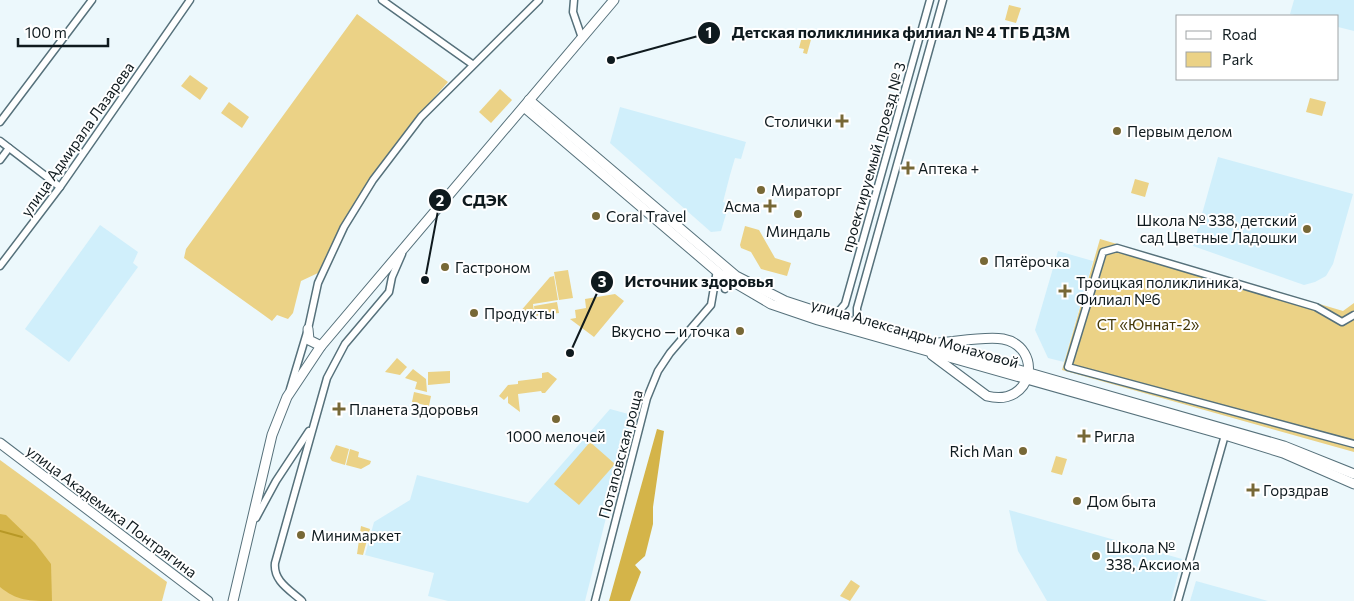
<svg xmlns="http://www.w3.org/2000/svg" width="1354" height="601" font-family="Commissioner,sans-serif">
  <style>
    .built { fill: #d0effb }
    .green { fill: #ebd286 }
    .forest { fill: #d4b449 }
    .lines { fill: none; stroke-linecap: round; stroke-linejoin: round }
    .stream { stroke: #b79826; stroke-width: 2 }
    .street-casing { stroke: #56717b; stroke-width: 9 }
    .secondary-casing { stroke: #56717b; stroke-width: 11 }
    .street { stroke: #fff; stroke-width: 6 }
    .secondary { stroke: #fff; stroke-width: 9 }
    .poi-dot { fill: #776836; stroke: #fff; stroke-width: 2 }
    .labels { text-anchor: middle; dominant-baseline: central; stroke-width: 4; stroke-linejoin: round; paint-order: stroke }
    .poi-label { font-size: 15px; fill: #0f1a1e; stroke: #fff; text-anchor: start }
    .street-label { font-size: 15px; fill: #0f1a1e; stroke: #fff }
    .park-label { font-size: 15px; fill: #433708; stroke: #fff }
    .leader { fill: none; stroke: #0f1a1e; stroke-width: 2 }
    .callout-dot { fill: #0f1a1e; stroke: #fff; stroke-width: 2 }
    .mark-label { font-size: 15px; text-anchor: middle; font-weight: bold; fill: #fff }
    .callout-label { font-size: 16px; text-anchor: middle; font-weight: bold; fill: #0f1a1e; stroke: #fff; stroke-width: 4; stroke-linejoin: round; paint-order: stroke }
  </style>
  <rect width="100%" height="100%" fill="#ecf8fc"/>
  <g class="built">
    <polygon points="1294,0 1354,0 1354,31 1338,27 1338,16 1300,16 1290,14"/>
    <polygon points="620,107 746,142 741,159 735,158 730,175 723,202 729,204 721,231 711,232 610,143"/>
    <polygon points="1218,157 1353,194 1333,264 1326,276 1315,282 1304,285 1193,246"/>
    <polygon points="100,225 138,252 133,263 138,267 69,362 25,329"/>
    <polygon points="1058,251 1093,261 1064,362 1048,358 1035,330"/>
    <polygon points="610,409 632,415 585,601 448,601 428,596 434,573 365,555 374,522 410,500 417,475 528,503"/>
    <polygon points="1009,510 1182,559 1171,601 1047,601 1018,551"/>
    <polygon points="1196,581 1268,601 1190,601"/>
  </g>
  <g class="green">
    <polygon points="1009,5 1021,8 1016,23 1005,20"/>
    <polygon points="357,14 448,82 417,117 365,186 342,223 318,273 301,281 293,313 288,319 277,315 272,321 184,258 186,249"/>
    <polygon points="803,33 812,36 807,54 803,53 804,49 799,48"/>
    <polygon points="190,75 208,88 200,100 181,86"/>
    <polygon points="500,89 512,100 491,123 479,112"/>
    <polygon points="1310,98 1326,102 1322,116 1306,112"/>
    <polygon points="229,102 249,117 242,128 221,113"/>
    <polygon points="1135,179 1149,183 1145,197 1131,193"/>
    <polygon points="745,226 759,230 775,258 791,263 787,276 761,269 751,252 741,248 740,245"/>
    <polygon points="1100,239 1343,311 1354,303 1354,452 1062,370"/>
    <polygon points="568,270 573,298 559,300 554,272"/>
    <polygon points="554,276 558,300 533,304 534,312 519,313 550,277"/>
    <polygon points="615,294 624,301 594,337 570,319 576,318 575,310 586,308 585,299"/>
    <polygon points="557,302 559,313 535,316 534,306"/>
    <polygon points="397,358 407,367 400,375 385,372"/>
    <polygon points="413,369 426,379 427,392 415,389 417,382 405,378"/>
    <polygon points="450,371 450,383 428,385 428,372"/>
    <polygon points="548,372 557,379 545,393 542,393 541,391 518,394 520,412 508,403 508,396 504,400 499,396 508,385 518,384 518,381 542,378 542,373"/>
    <polygon points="414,392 431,396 429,406 412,402"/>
    <polygon points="590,442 615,464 579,505 554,484"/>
    <polygon points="336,445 349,449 345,465 332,461 330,458"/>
    <polygon points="350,449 359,452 358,457 371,461 370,464 361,469 346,465"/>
    <polygon points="1056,456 1067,459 1062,475 1051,472"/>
    <polygon points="0,460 167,582 162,601 0,601"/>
    <polygon points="361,526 370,529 363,555 357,554"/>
    <polygon points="851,580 860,586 850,601 840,596"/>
  </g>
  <g class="forest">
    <polygon points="657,429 664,431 653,507 653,524 645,556 635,565 641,572 630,601 609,601"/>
    <path d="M0,514l6,1 29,28 16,21 1,37c-23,0 -35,0 -52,-14z"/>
  </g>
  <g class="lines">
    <polyline class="stream" points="0,531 22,537"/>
    <defs>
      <g id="street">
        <polyline points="382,0 472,64"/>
        <polyline points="574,0 573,12 582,38"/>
        <polyline points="0,122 92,0"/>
        <polyline points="0,141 60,187"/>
        <polyline points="0,160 9,148"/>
        <polyline points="0,266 60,187 190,0"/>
        <polyline points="722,274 725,289 734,278"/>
        <polyline points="1354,315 1342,322 1316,307 1117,248 1103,252 1068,367 1354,444"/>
        <polyline points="834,317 845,304 930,0"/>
        <polyline points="863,325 857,318 857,308 943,0"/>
        <polyline points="290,389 308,329 318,283 344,227 373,180 421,117 539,0"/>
        <polyline points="256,518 276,481 309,431"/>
        <path d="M302,601c-12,-11 -29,-20 -27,-38l52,-185 18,-34 44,-52 3,-15 10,-23"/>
        <polyline points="595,601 647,398 658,371 670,353 711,305 717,270"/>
        <polyline points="1178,601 1225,435"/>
      </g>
      <g id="secondary">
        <polyline points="529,100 736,276 785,301 834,317 1284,446 1354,474"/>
        <polyline points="524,107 720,274 771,304 818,320 1225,435 1283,453 1354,484"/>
        <polyline points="308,329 309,340 321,346"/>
        <path d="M932,355l55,41c46,12 57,-49 16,-57 -18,-3 -48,3 -66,4"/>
        <polyline points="0,443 208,601"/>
        <polyline points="233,601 272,435 287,397 321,346 614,0"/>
      </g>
    </defs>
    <use href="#street" class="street-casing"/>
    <use href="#secondary" class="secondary-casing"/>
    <use href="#street" class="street"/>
    <use href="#secondary" class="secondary"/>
  </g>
  <g class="poi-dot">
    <path d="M839.5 113.5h5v5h5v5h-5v5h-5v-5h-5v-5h5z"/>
    <circle cx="1117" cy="131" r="5"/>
    <path d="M905.5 160.5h5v5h5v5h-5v5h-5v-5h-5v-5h5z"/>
    <circle cx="761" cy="190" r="5"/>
    <path d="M767.5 198.5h5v5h5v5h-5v5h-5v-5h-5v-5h5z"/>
    <circle cx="798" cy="214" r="5"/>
    <circle cx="596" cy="216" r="5"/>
    <circle cx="1307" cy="229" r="5"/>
    <circle cx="984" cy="261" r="5"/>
    <circle cx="445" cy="267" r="5"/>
    <path d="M1062.5 283.5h5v5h5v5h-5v5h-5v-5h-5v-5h5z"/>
    <circle cx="474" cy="313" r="5"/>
    <circle cx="740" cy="331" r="5"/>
    <path d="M336.5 401.5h5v5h5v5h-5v5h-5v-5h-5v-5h5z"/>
    <circle cx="556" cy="419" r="5"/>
    <path d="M1081.5 428.5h5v5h5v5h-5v5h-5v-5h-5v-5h5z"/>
    <circle cx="1023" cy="451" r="5"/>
    <path d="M1250.5 482.5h5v5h5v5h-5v5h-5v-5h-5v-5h5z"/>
    <circle cx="1077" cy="501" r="5"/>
    <circle cx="301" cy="535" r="5"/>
    <circle cx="1096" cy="556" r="5"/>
  </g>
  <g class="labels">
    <g class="poi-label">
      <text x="832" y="121" text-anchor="end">Столички</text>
      <text x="1127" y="131">Первым делом</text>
      <text x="918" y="168">Аптека +</text>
      <text x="771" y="190">Мираторг</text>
      <text x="760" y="206" text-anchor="end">Асма</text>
      <text x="606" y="216">Coral Travel</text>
      <text x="1297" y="220" text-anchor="end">Школа № 338, детский<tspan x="1297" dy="17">сад Цветные Ладошки</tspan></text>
      <text x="798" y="231" text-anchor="middle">Миндаль</text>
      <text x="994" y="261">Пятёрочка</text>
      <text x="455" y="267">Гастроном</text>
      <text x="1076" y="282">Троицкая поликлиника,<tspan x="1076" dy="17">Филиал №6</tspan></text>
      <text x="484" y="313">Продукты</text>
      <text x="730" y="331" text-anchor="end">Вкусно — и точка</text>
      <text x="349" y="409">Планета Здоровья</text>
      <text x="556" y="436" text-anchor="middle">1000 мелочей</text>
      <text x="1094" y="436">Ригла</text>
      <text x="1013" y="451" text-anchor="end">Rich Man</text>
      <text x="1263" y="490">Горздрав</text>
      <text x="1087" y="501">Дом быта</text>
      <text x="311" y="535">Минимаркет</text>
      <text x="1106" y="547">Школа №<tspan x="1106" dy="17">338, Аксиома</tspan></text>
    </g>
    <g class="street-label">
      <text transform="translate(77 139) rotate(-55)">улица Адмирала Лазарева</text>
      <text transform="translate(873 157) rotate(-74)">проектируемый проезд № 3</text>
      <text transform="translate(915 333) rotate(16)">улица Александры Монаховой</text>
      <text transform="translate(620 454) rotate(-75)">Потаповская роща</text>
      <text transform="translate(112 511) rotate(37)">улица Академика Понтрягина</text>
    </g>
    <g class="park-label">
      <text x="1148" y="324">СТ «Юннат-2»</text>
    </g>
  </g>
  <path class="leader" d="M611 60L709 33M425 280L440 200M570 353L602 282"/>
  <g class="callout-dot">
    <circle cx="611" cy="60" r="5"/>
    <circle cx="425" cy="280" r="5"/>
    <circle cx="570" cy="353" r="5"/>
    <circle cx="709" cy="33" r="12"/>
    <circle cx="440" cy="200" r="12"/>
    <circle cx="602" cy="282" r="12"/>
  </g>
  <g class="mark-label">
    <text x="709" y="38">1</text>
    <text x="440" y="206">2</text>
    <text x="602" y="287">3</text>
  </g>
  <g class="callout-label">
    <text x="901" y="38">Детская поликлиника филиал № 4 ТГБ ДЗМ</text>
    <text x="485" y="206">СДЭК</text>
    <text x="699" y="287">Источник здоровья</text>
  </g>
  <rect x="1176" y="15" width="162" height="65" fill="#ffffff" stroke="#9fa3a5"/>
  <rect x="1186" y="31" width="25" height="8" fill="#ffffff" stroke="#9fa3a5"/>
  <text x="1222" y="40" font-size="15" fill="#0f1a1e">Road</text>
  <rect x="1186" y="52" width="25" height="15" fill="#ebd286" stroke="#9fa3a5"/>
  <text x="1222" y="65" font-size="15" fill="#0f1a1e">Park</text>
  <path d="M18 38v8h90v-8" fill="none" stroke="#0f1a1e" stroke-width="2.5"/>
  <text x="25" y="38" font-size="15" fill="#0f1a1e" stroke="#ffffff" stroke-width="4" paint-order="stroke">100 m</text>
</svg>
